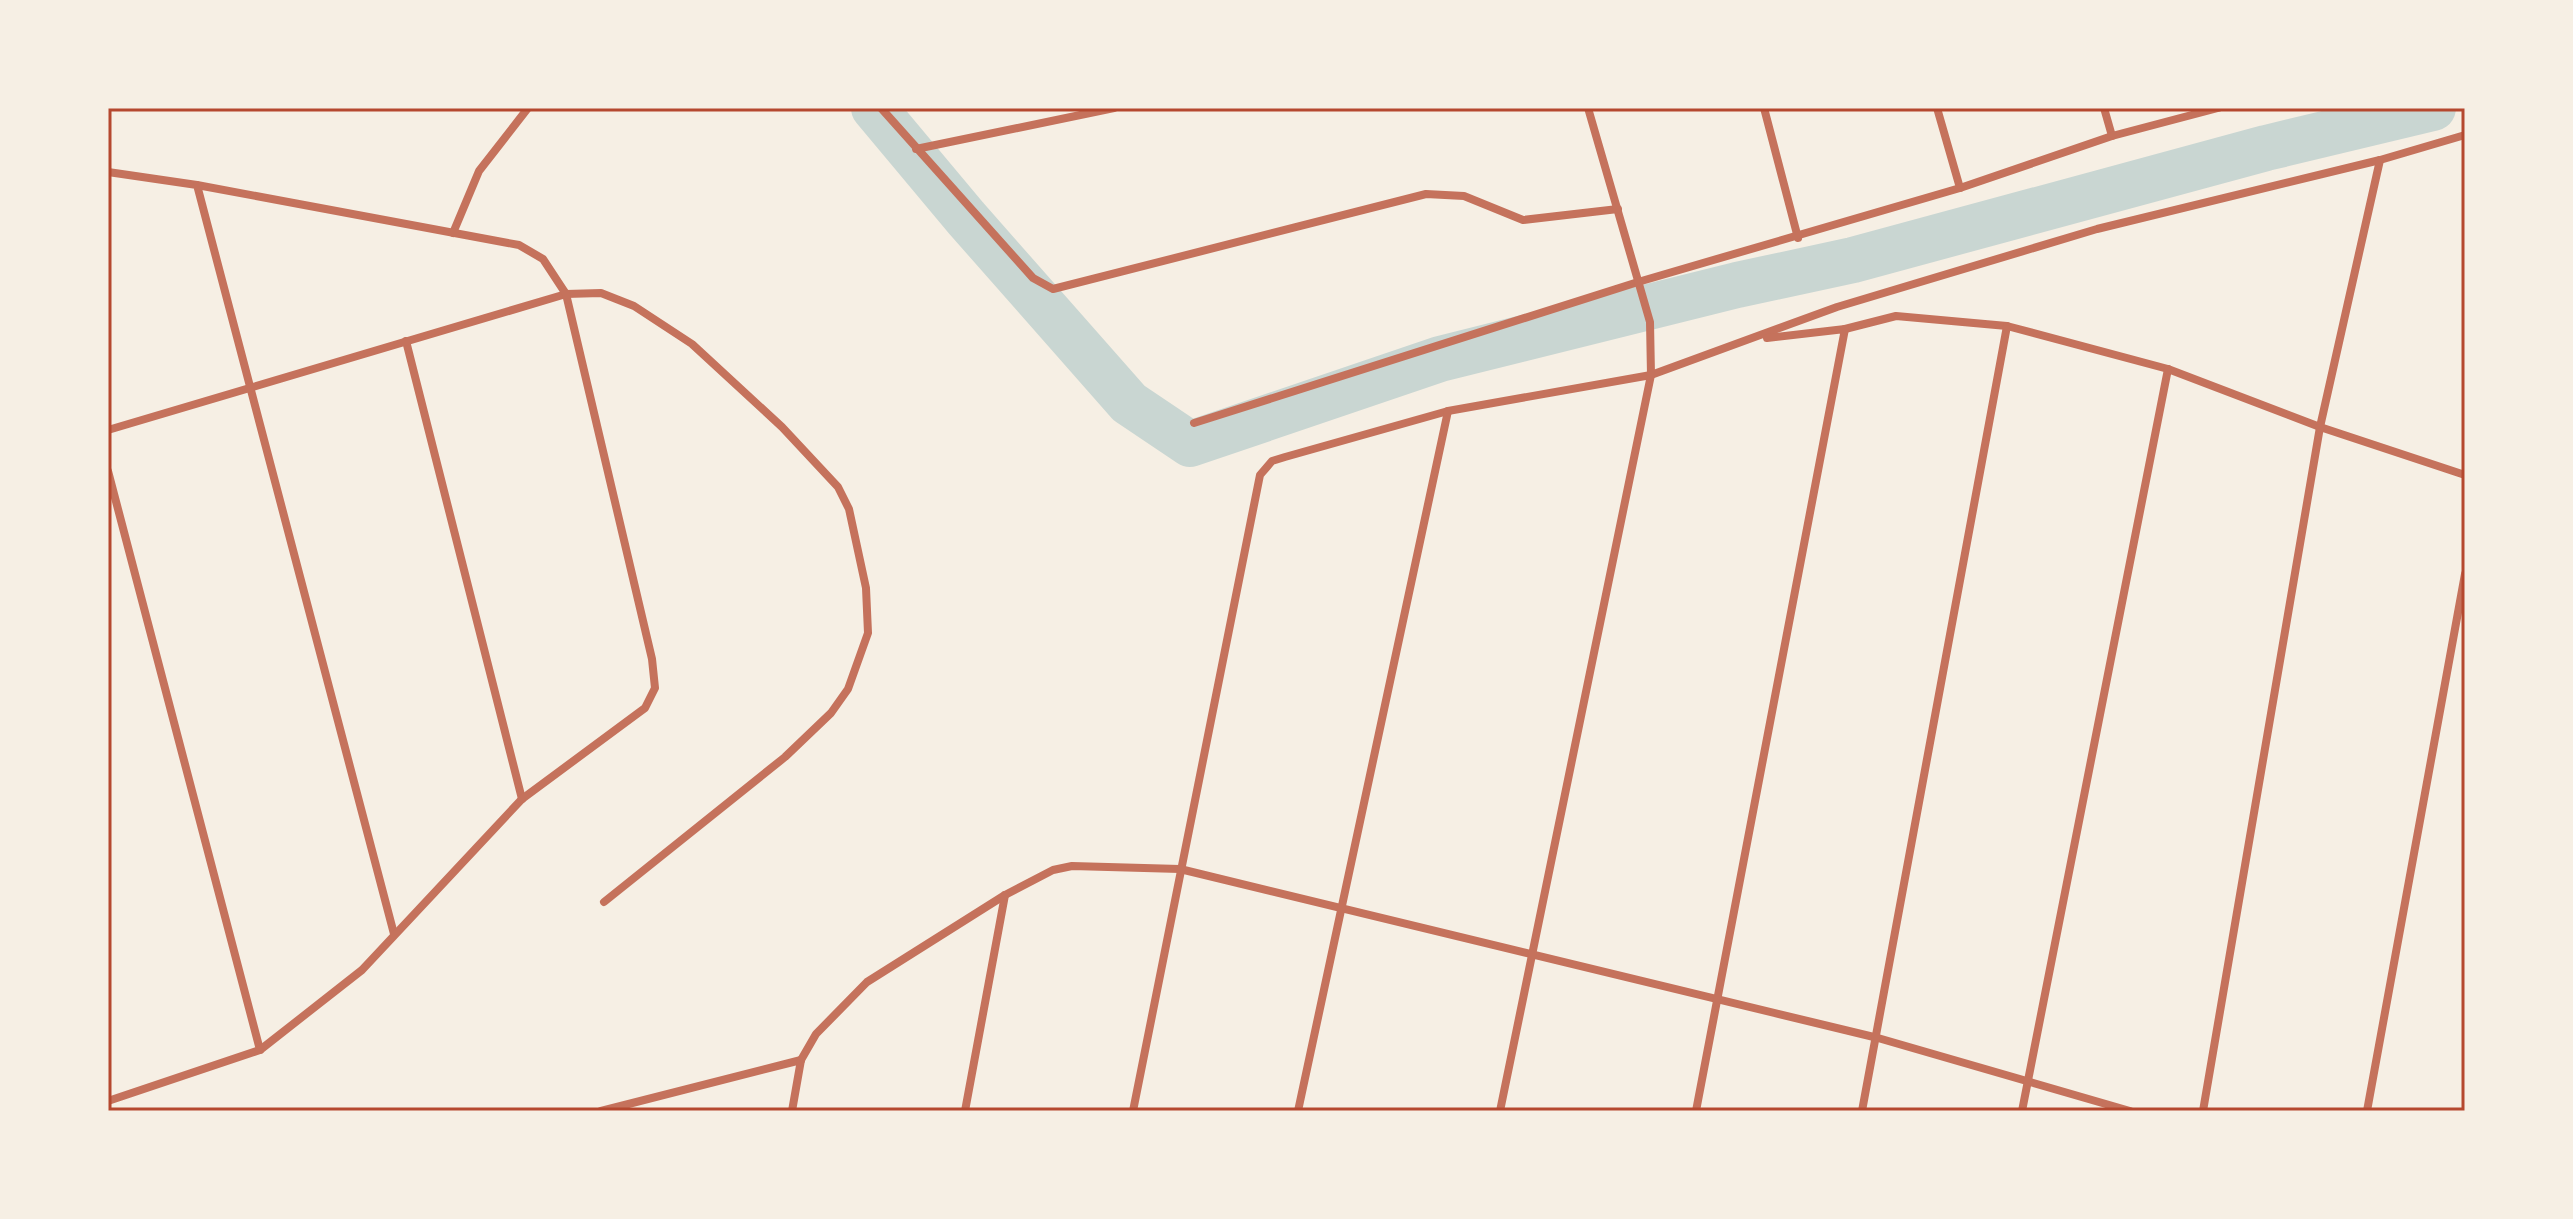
<svg xmlns="http://www.w3.org/2000/svg" width="2573" height="1219" font-family="Signika,sans-serif">
  <style>
    .lines { fill: none; stroke-linecap: round; stroke-linejoin: round }
    .canal { stroke: #c9d6d2; stroke-width: 46 }
    .minor { stroke: #c5725c; stroke-width: 8 }
    .neatline { fill: none; stroke: #b5482f; stroke-width: 3 }
  </style>
  <rect width="100%" height="100%" fill="#f6efe4"/>
  <g class="lines">
    <polyline class="canal" points="874,108 966,218 1129,403 1190,444 1440,359 1737,285 1853,260 2266,148 2433,108"/>
    <g class="minor">
      <polyline points="881,108 1033,278 1053,289 1426,194 1464,196 1523,220 1618,209"/>
      <polyline points="1764,108 1798,238"/>
      <polyline points="1937,108 1960,188"/>
      <polyline points="2104,108 2112,136"/>
      <polyline points="916,149 1114,108"/>
      <polyline points="108,172 197,185 394,934"/>
      <polyline points="453,233 479,171 528,108"/>
      <polyline points="1845,329 1896,316 2007,326 2168,369 2320,427 2465,475"/>
      <polyline points="406,341 522,799"/>
      <polyline points="1194,423 1638,282 1960,188 2112,136 2218,108"/>
      <polyline points="108,430 566,294 601,293 634,306 692,344 782,427 838,487 849,509 866,588 868,633 848,689 831,713 785,757 604,902"/>
      <polyline points="108,471 260,1050"/>
      <polyline points="108,1101 260,1050 362,970 522,799 645,708 655,688 652,659 566,294 543,259 519,245 197,185"/>
      <polyline points="601,1111 801,1060"/>
      <polyline points="792,1111 801,1060 816,1034 867,982 1005,895 1053,870 1072,866 1180,869 1878,1038 2130,1111"/>
      <polyline points="965,1111 1005,895"/>
      <polyline points="1133,1111 1260,475 1272,461 1285,457 1448,411 1651,375 1837,307 2097,229 2380,160 2465,135"/>
      <polyline points="1298,1111 1448,411"/>
      <polyline points="1500,1111 1651,375 1650,322 1588,108"/>
      <polyline points="1696,1111 1845,329 1767,338"/>
      <polyline points="1862,1111 2007,326"/>
      <polyline points="2022,1111 2168,369"/>
      <polyline points="2203,1111 2320,427 2380,160"/>
      <polyline points="2367,1111 2465,574"/>
    </g>
  </g>
  <rect width="2573" height="1219" fill="none" stroke="#f6efe4" stroke-width="220"/>
  <rect x="110" y="110" width="2353" height="999" class="neatline"/>
</svg>
